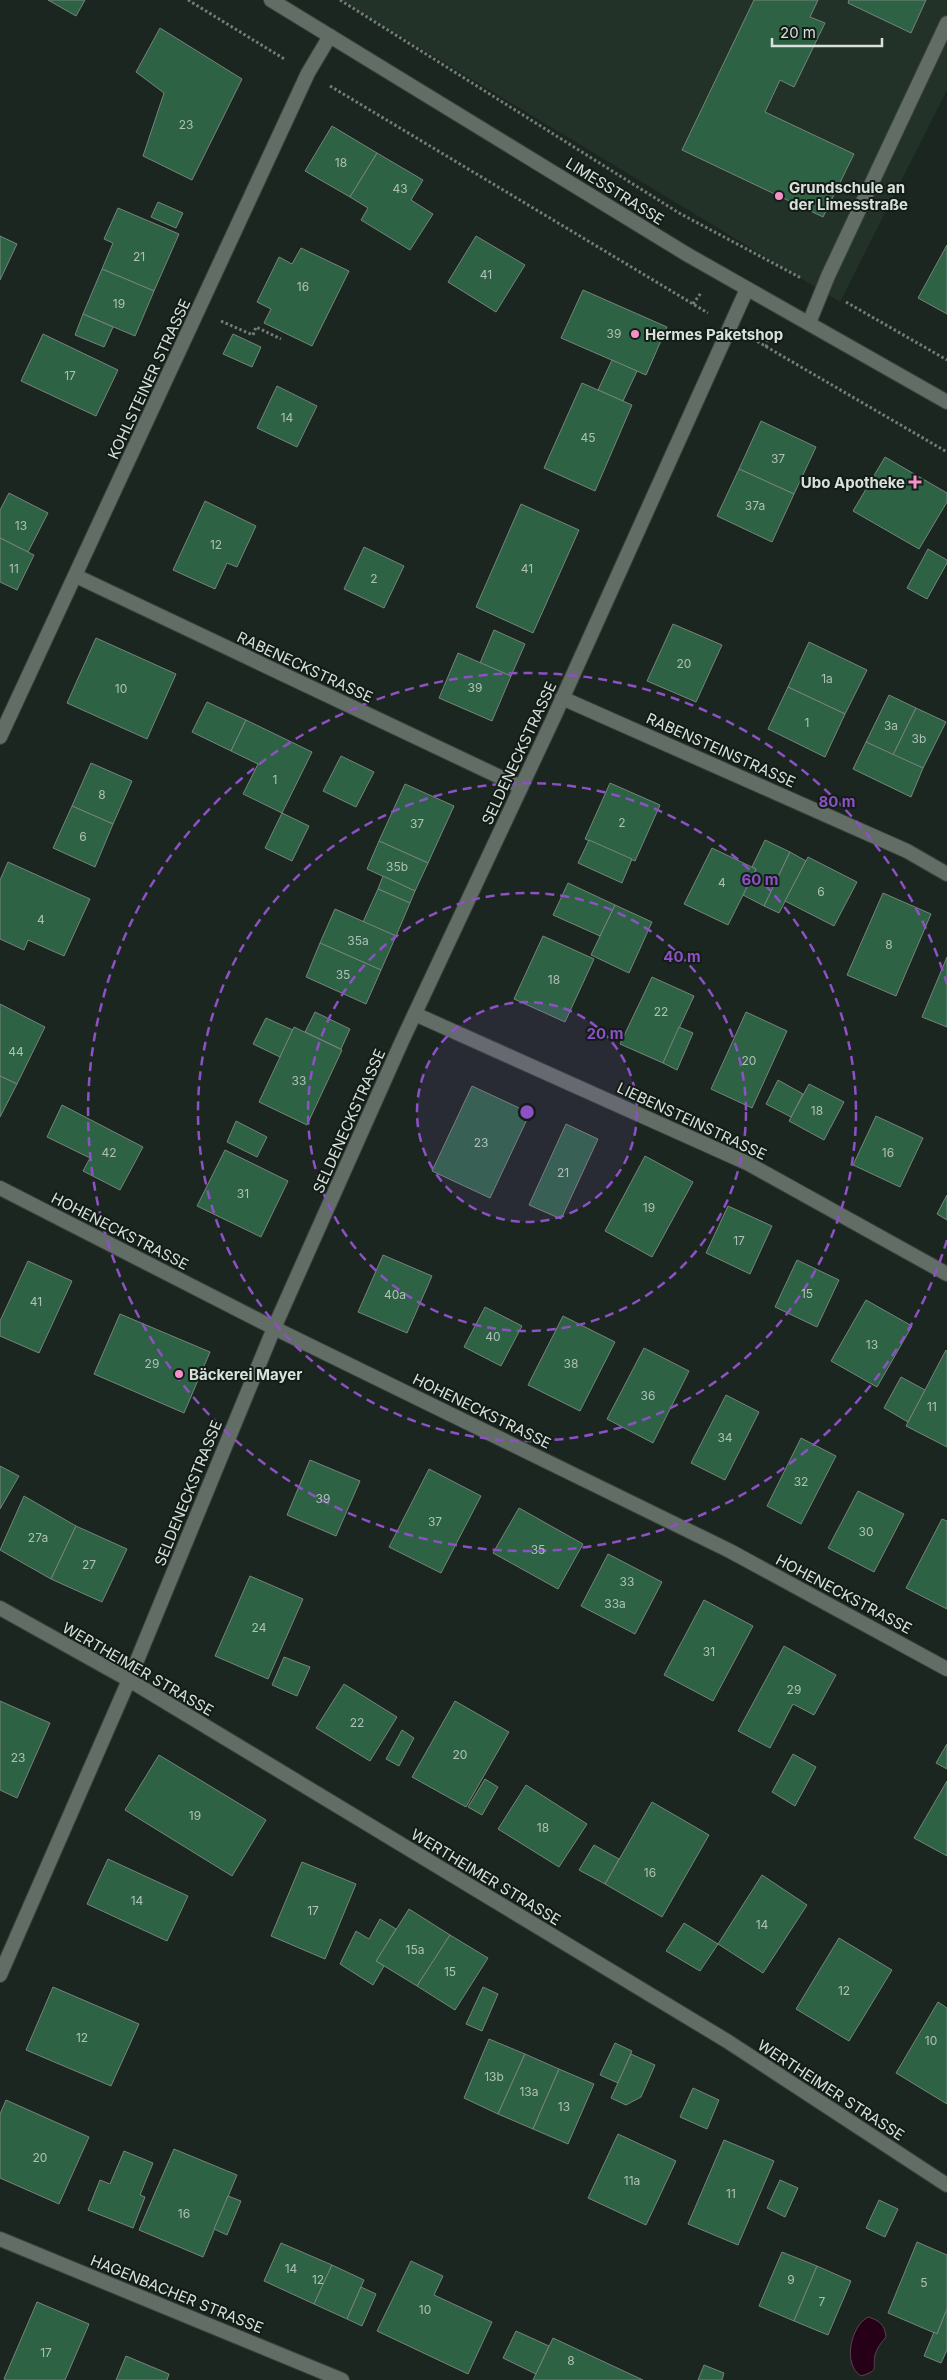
<svg xmlns="http://www.w3.org/2000/svg" width="947" height="2380" font-family="Inter,sans-serif">
  <style>
    .built { fill: #223228 }
    .water { fill: #250017; stroke: #5b4352 }
    .building { fill: #2e6245; stroke: #77837b }
    .lines { fill: none; stroke-linecap: round; stroke-linejoin: round }
    .service-casing { stroke: #39413c; stroke-width: 16 }
    .minor-casing { stroke: #39413c; stroke-width: 16 }
    .tertiary-casing { stroke: #39413c; stroke-width: 16 }
    .path { stroke: #747c77; stroke-width: 3; stroke-dasharray: 2.5 2.5; stroke-linecap: butt }
    .service { stroke: #616d65; stroke-width: 14 }
    .minor { stroke: #616d65; stroke-width: 14 }
    .tertiary { stroke: #616d65; stroke-width: 14 }
    .ring { fill: none; stroke: #8e50c5; stroke-width: 2.5; stroke-dasharray: 9 6 }
    .poi-dot { fill: #f98fc9; stroke: #131d17; stroke-width: 2 }
    .labels { text-anchor: middle; dominant-baseline: central; stroke-width: 4; stroke-linejoin: round; paint-order: stroke }
    .number-label { font-size: 12px; fill: #afc0b6 }
    .poi-label { font-size: 15px; font-weight: bold; fill: #dae0dc; stroke: #131d17; text-anchor: start }
    .street-label { font-size: 15px; fill: #dae0dc; stroke: #131d17 }
    .centre { fill: #8e50c5; stroke: #131d17; stroke-width: 2.5 }
    .ring-label { font-size: 15px; text-anchor: middle; font-weight: bold; fill: #8e50c5; stroke: #131d17; stroke-width: 4; stroke-linejoin: round; paint-order: stroke }
  </style>
  <rect width="100%" height="100%" fill="#1c2620"/>
  <polygon class="built" points="341,0 947,0 947,90 840,302"/>
  <path class="water" d="M868,2317c11,3 17,8 18,20 -5,6 -9,11 -11,18 -3,14 5,15 -14,21 -19,-12 -10,-50 7,-59z"/>
  <g class="building">
    <polygon points="48,0 85,0 76,16"/>
    <polygon points="754,0 818,0 810,17 825,23 794,87 780,80 765,112 854,154 823,217 682,150"/>
    <polygon points="849,0 926,0 911,33 848,3"/>
    <polygon points="160,28 242,79 192,180 143,156 164,93 136,72"/>
    <polygon points="332,126 377,153 350,197 305,171"/>
    <polygon points="377,153 423,180 411,200 433,214 410,250 361,220 368,208 350,197"/>
    <polygon points="158,202 183,213 176,228 151,217"/>
    <polygon points="118,208 179,234 154,291 102,269 113,243 104,239"/>
    <polygon points="0,236 17,244 0,280"/>
    <polygon points="476,236 525,265 496,312 448,282"/>
    <polygon points="947,245 947,314 918,298"/>
    <polygon points="301,248 349,271 312,346 264,323 271,309 257,302 279,257 292,264"/>
    <polygon points="102,269 154,291 135,336 83,314"/>
    <polygon points="583,290 667,327 646,375 561,338"/>
    <polygon points="83,314 113,327 104,347 75,335"/>
    <polygon points="43,334 118,370 96,416 21,381"/>
    <polygon points="233,334 261,347 252,367 223,354"/>
    <polygon points="612,360 637,371 623,401 598,390"/>
    <polygon points="582,383 632,405 595,491 544,468"/>
    <polygon points="277,386 317,406 297,447 257,428"/>
    <polygon points="761,421 816,447 794,494 739,469"/>
    <polygon points="885,457 947,493 947,502 919,549 853,511"/>
    <polygon points="739,469 794,494 772,542 717,516"/>
    <polygon points="9,493 48,513 28,552 0,538 0,510"/>
    <polygon points="205,501 256,526 237,567 227,563 215,589 173,570"/>
    <polygon points="521,504 579,530 533,633 476,607"/>
    <polygon points="0,538 34,555 17,590 0,582"/>
    <polygon points="364,547 404,566 384,608 344,589"/>
    <polygon points="928,549 947,560 947,563 927,599 907,588"/>
    <polygon points="673,624 722,645 696,702 647,681"/>
    <polygon points="494,630 525,644 511,676 480,663"/>
    <polygon points="96,638 176,674 147,739 67,703"/>
    <polygon points="809,642 867,670 845,714 788,687"/>
    <polygon points="458,653 511,676 492,721 439,698"/>
    <polygon points="788,687 845,714 825,757 768,729"/>
    <polygon points="889,695 916,708 893,755 866,742"/>
    <polygon points="207,702 246,720 231,751 192,732"/>
    <polygon points="916,708 946,722 923,768 893,755"/>
    <polygon points="246,720 312,752 282,813 243,794 258,764 231,751"/>
    <polygon points="866,742 923,768 911,797 853,769"/>
    <polygon points="341,756 374,772 356,807 323,791"/>
    <polygon points="91,763 132,781 113,824 72,806"/>
    <polygon points="610,783 660,805 635,861 585,839"/>
    <polygon points="405,784 454,806 428,863 379,841"/>
    <polygon points="72,806 113,824 95,867 53,848"/>
    <polygon points="282,813 309,826 292,861 265,848"/>
    <polygon points="589,840 632,859 622,883 578,863"/>
    <polygon points="765,840 790,852 764,906 743,895 756,869 752,867"/>
    <polygon points="379,841 428,863 415,891 367,869"/>
    <polygon points="712,848 756,869 728,925 684,904"/>
    <polygon points="790,852 806,861 779,913 764,906"/>
    <polygon points="808,857 857,882 834,926 785,901"/>
    <polygon points="8,862 90,899 64,956 28,940 24,950 0,939 0,880"/>
    <polygon points="383,876 415,891 410,903 378,889"/>
    <polygon points="568,883 615,905 600,936 553,915"/>
    <polygon points="378,889 410,903 396,936 363,922"/>
    <polygon points="883,893 931,914 896,996 847,975"/>
    <polygon points="615,905 652,922 629,973 591,955"/>
    <polygon points="335,909 396,936 381,970 320,943"/>
    <polygon points="543,936 594,959 565,1022 514,999"/>
    <polygon points="320,943 381,970 366,1004 306,977"/>
    <polygon points="947,957 947,1027 922,1017"/>
    <polygon points="652,977 694,996 663,1063 620,1044"/>
    <polygon points="0,1004 45,1027 17,1084 0,1076"/>
    <polygon points="315,1012 350,1029 341,1049 305,1032"/>
    <polygon points="746,1012 787,1031 752,1108 711,1089"/>
    <polygon points="266,1018 293,1030 280,1057 253,1044"/>
    <polygon points="294,1027 342,1050 307,1125 259,1102"/>
    <polygon points="679,1027 693,1033 677,1070 663,1063"/>
    <polygon points="0,1076 17,1084 0,1117"/>
    <polygon points="778,1080 803,1094 791,1117 766,1104"/>
    <polygon points="809,1084 844,1102 824,1140 789,1121"/>
    <polygon points="472,1086 530,1113 490,1198 432,1171"/>
    <polygon points="62,1105 143,1147 120,1190 83,1171 90,1158 47,1137"/>
    <polygon points="876,1116 923,1138 900,1187 853,1165"/>
    <polygon points="236,1121 267,1137 257,1157 227,1142"/>
    <polygon points="566,1124 598,1139 561,1219 529,1205"/>
    <polygon points="225,1150 288,1181 261,1237 197,1206"/>
    <polygon points="645,1156 693,1182 652,1257 605,1231"/>
    <polygon points="947,1195 947,1220 937,1214"/>
    <polygon points="728,1206 772,1226 750,1274 706,1253"/>
    <polygon points="383,1255 432,1276 407,1333 358,1312"/>
    <polygon points="797,1260 839,1280 817,1327 775,1307"/>
    <polygon points="28,1261 72,1281 39,1353 0,1336 0,1321"/>
    <polygon points="866,1300 912,1326 877,1387 831,1361"/>
    <polygon points="485,1307 522,1326 501,1366 464,1347"/>
    <polygon points="120,1314 210,1352 184,1413 94,1374"/>
    <polygon points="563,1316 615,1342 580,1411 528,1385"/>
    <polygon points="644,1348 689,1371 653,1443 607,1419"/>
    <polygon points="946,1350 947,1351 947,1447 906,1426"/>
    <polygon points="901,1377 925,1390 908,1422 884,1408"/>
    <polygon points="726,1395 759,1412 725,1480 691,1463"/>
    <polygon points="801,1438 836,1456 801,1524 767,1506"/>
    <polygon points="310,1460 360,1481 336,1536 287,1515"/>
    <polygon points="0,1466 19,1476 0,1509"/>
    <polygon points="429,1469 481,1496 441,1573 389,1547"/>
    <polygon points="858,1491 904,1514 874,1572 828,1548"/>
    <polygon points="24,1496 76,1526 51,1579 0,1550"/>
    <polygon points="519,1508 583,1544 558,1589 493,1553"/>
    <polygon points="942,1519 947,1521 947,1609 906,1588"/>
    <polygon points="76,1526 127,1549 102,1602 51,1579"/>
    <polygon points="608,1554 662,1582 635,1634 581,1606"/>
    <polygon points="250,1576 303,1599 268,1679 215,1656"/>
    <polygon points="704,1600 753,1626 713,1701 664,1675"/>
    <polygon points="784,1646 836,1675 814,1715 793,1704 770,1748 738,1731"/>
    <polygon points="284,1657 310,1667 297,1696 272,1685"/>
    <polygon points="344,1684 397,1717 370,1761 316,1728"/>
    <polygon points="0,1701 50,1723 17,1798 0,1790"/>
    <polygon points="455,1701 509,1732 466,1807 412,1777"/>
    <polygon points="402,1730 414,1738 399,1766 386,1759"/>
    <polygon points="947,1744 947,1769 936,1763"/>
    <polygon points="793,1754 816,1767 795,1806 772,1792"/>
    <polygon points="159,1755 266,1820 232,1876 125,1810"/>
    <polygon points="485,1779 498,1787 482,1815 468,1807"/>
    <polygon points="947,1781 947,1856 914,1838"/>
    <polygon points="526,1785 587,1824 559,1867 498,1829"/>
    <polygon points="652,1802 709,1835 662,1917 605,1884"/>
    <polygon points="594,1845 619,1859 605,1884 579,1870"/>
    <polygon points="108,1859 188,1896 167,1941 87,1904"/>
    <polygon points="302,1862 356,1884 325,1959 271,1936"/>
    <polygon points="762,1875 807,1905 763,1973 718,1944"/>
    <polygon points="409,1909 450,1935 417,1986 376,1961"/>
    <polygon points="380,1919 396,1929 376,1961 384,1966 373,1985 340,1964 356,1931 369,1939"/>
    <polygon points="684,1923 718,1944 700,1971 666,1951"/>
    <polygon points="450,1935 488,1958 455,2010 417,1986"/>
    <polygon points="839,1938 892,1970 849,2041 796,2009"/>
    <polygon points="53,1987 139,2024 111,2086 26,2050"/>
    <polygon points="483,1987 498,1994 482,2031 466,2024"/>
    <polygon points="938,2002 947,2008 947,2104 896,2073"/>
    <polygon points="489,2039 525,2054 498,2114 464,2098"/>
    <polygon points="615,2043 632,2051 618,2083 600,2075"/>
    <polygon points="525,2054 559,2069 533,2129 498,2114"/>
    <polygon points="631,2054 655,2065 641,2097 626,2105 611,2098"/>
    <polygon points="559,2069 594,2084 568,2144 533,2129"/>
    <polygon points="693,2088 719,2100 707,2129 680,2117"/>
    <polygon points="6,2100 89,2137 59,2204 0,2178 0,2114"/>
    <polygon points="618,2134 676,2161 646,2225 588,2198"/>
    <polygon points="724,2140 774,2161 738,2245 688,2224"/>
    <polygon points="174,2149 237,2175 203,2257 139,2230"/>
    <polygon points="124,2151 153,2163 140,2195 145,2197 133,2228 88,2210 100,2180 110,2184"/>
    <polygon points="780,2180 798,2188 785,2217 767,2208"/>
    <polygon points="228,2196 241,2201 227,2235 214,2229"/>
    <polygon points="879,2200 898,2209 885,2237 866,2228"/>
    <polygon points="917,2242 947,2255 947,2309 937,2334 888,2313"/>
    <polygon points="281,2243 332,2265 314,2304 264,2281"/>
    <polygon points="782,2252 817,2266 794,2321 759,2306"/>
    <polygon points="411,2261 443,2276 434,2295 492,2322 468,2374 377,2331"/>
    <polygon points="332,2265 364,2280 347,2319 314,2304"/>
    <polygon points="817,2266 851,2281 828,2335 794,2321"/>
    <polygon points="361,2287 376,2294 362,2326 347,2319"/>
    <polygon points="37,2302 89,2324 65,2380 6,2380 4,2379"/>
    <polygon points="947,2309 947,2350 941,2363 924,2356 934,2332 937,2334"/>
    <polygon points="516,2331 549,2346 536,2374 503,2358"/>
    <polygon points="553,2338 643,2380 533,2380"/>
    <polygon points="126,2356 169,2374 167,2380 116,2380"/>
    <polygon points="704,2365 724,2373 722,2380 698,2380"/>
  </g>
  <g class="lines">
    <defs>
      <polyline id="service" points="809,323 828,276 947,23"/>
      <g id="minor">
        <polyline points="76,576 521,787"/>
        <polyline points="562,698 907,851 947,874"/>
        <polyline points="0,737 308,73 330,36"/>
        <polyline points="415,1014 747,1163 947,1274"/>
        <polyline points="0,1188 274,1328 730,1551 947,1669"/>
        <polyline points="0,1608 129,1680 727,2041 947,2185"/>
        <polyline points="0,1975 129,1680 274,1328 402,1041 554,717 747,289"/>
        <polyline points="0,2239 342,2380"/>
      </g>
      <polyline id="tertiary" points="271,0 688,255 947,402"/>
    </defs>
    <use href="#service" class="service-casing"/>
    <use href="#minor" class="minor-casing"/>
    <use href="#tertiary" class="tertiary-casing"/>
    <g class="path">
      <polyline points="188,0 286,60"/>
      <polyline points="340,0 679,213 801,278"/>
      <polyline points="330,86 708,313"/>
      <polyline points="846,302 947,360"/>
      <polyline points="693,304 701,293"/>
      <polyline points="221,321 253,335 256,327 281,339"/>
      <polyline points="753,339 947,452"/>
      <polyline points="766,347 770,330"/>
    </g>
    <use href="#service" class="service"/>
    <use href="#minor" class="minor"/>
    <use href="#tertiary" class="tertiary"/>
  </g>
  <circle cx="527" cy="1112" r="110" fill="#8e50c5" fill-opacity=".12"/>
  <g class="ring">
    <circle cx="527" cy="1112" r="110"/>
    <circle cx="527" cy="1112" r="219"/>
    <circle cx="527" cy="1112" r="329"/>
    <path d="M947 1240A439 439 0 1 1 947 984"/>
  </g>
  <g class="poi-dot">
    <circle cx="779" cy="196" r="5"/>
    <circle cx="635" cy="334" r="5"/>
    <path d="M912.5 474.5h5v5h5v5h-5v5h-5v-5h-5v-5h5z"/>
    <circle cx="179" cy="1374" r="5"/>
  </g>
  <g class="labels">
    <g class="number-label">
      <text x="186" y="124">23</text>
      <text x="341" y="162">18</text>
      <text x="400" y="188">43</text>
      <text x="139" y="256">21</text>
      <text x="486" y="274">41</text>
      <text x="303" y="286">16</text>
      <text x="119" y="303">19</text>
      <text x="614" y="333">39</text>
      <text x="70" y="375">17</text>
      <text x="287" y="417">14</text>
      <text x="588" y="437">45</text>
      <text x="778" y="458">37</text>
      <text x="755" y="505">37a</text>
      <text x="21" y="525">13</text>
      <text x="216" y="544">12</text>
      <text x="14" y="568">11</text>
      <text x="527" y="568">41</text>
      <text x="374" y="578">2</text>
      <text x="684" y="663">20</text>
      <text x="827" y="678">1a</text>
      <text x="475" y="687">39</text>
      <text x="121" y="688">10</text>
      <text x="807" y="722">1</text>
      <text x="891" y="725">3a</text>
      <text x="919" y="738">3b</text>
      <text x="275" y="779">1</text>
      <text x="102" y="794">8</text>
      <text x="622" y="822">2</text>
      <text x="417" y="823">37</text>
      <text x="83" y="836">6</text>
      <text x="397" y="866">35b</text>
      <text x="722" y="882">4</text>
      <text x="821" y="891">6</text>
      <text x="41" y="919">4</text>
      <text x="358" y="940">35a</text>
      <text x="889" y="944">8</text>
      <text x="343" y="974">35</text>
      <text x="554" y="979">18</text>
      <text x="661" y="1011">22</text>
      <text x="16" y="1051">44</text>
      <text x="749" y="1060">20</text>
      <text x="299" y="1080">33</text>
      <text x="817" y="1110">18</text>
      <text x="481" y="1142">23</text>
      <text x="109" y="1152">42</text>
      <text x="888" y="1152">16</text>
      <text x="563" y="1172">21</text>
      <text x="243" y="1193">31</text>
      <text x="649" y="1207">19</text>
      <text x="739" y="1240">17</text>
      <text x="807" y="1293">15</text>
      <text x="395" y="1294">40a</text>
      <text x="36" y="1301">41</text>
      <text x="493" y="1336">40</text>
      <text x="872" y="1344">13</text>
      <text x="152" y="1363">29</text>
      <text x="571" y="1363">38</text>
      <text x="648" y="1395">36</text>
      <text x="932" y="1406">11</text>
      <text x="725" y="1437">34</text>
      <text x="801" y="1481">32</text>
      <text x="323" y="1498">39</text>
      <text x="435" y="1521">37</text>
      <text x="866" y="1531">30</text>
      <text x="38" y="1537">27a</text>
      <text x="538" y="1549">35</text>
      <text x="89" y="1564">27</text>
      <text x="627" y="1581">33</text>
      <text x="615" y="1603">33a</text>
      <text x="259" y="1627">24</text>
      <text x="709" y="1651">31</text>
      <text x="794" y="1689">29</text>
      <text x="357" y="1722">22</text>
      <text x="460" y="1754">20</text>
      <text x="18" y="1757">23</text>
      <text x="195" y="1815">19</text>
      <text x="543" y="1827">18</text>
      <text x="650" y="1872">16</text>
      <text x="137" y="1900">14</text>
      <text x="313" y="1910">17</text>
      <text x="762" y="1924">14</text>
      <text x="415" y="1949">15a</text>
      <text x="450" y="1971">15</text>
      <text x="844" y="1990">12</text>
      <text x="82" y="2037">12</text>
      <text x="931" y="2040">10</text>
      <text x="494" y="2076">13b</text>
      <text x="529" y="2091">13a</text>
      <text x="564" y="2106">13</text>
      <text x="40" y="2157">20</text>
      <text x="632" y="2180">11a</text>
      <text x="731" y="2193">11</text>
      <text x="184" y="2213">16</text>
      <text x="291" y="2268">14</text>
      <text x="318" y="2279">12</text>
      <text x="791" y="2279">9</text>
      <text x="924" y="2282">5</text>
      <text x="822" y="2301">7</text>
      <text x="425" y="2309">10</text>
      <text x="46" y="2352">17</text>
      <text x="571" y="2360">8</text>
    </g>
    <g class="poi-label">
      <text x="789" y="187">Grundschule an<tspan x="789" dy="17">der Limesstraße</tspan></text>
      <text x="645" y="334">Hermes Paketshop</text>
      <text x="905" y="482" text-anchor="end">Ubo Apotheke</text>
      <text x="189" y="1374">Bäckerei Mayer</text>
    </g>
    <g class="street-label">
      <text transform="translate(615 191) rotate(32)">LIMESSTRASSE</text>
      <text transform="translate(149 379) rotate(-65)">KOHLSTEINER STRASSE</text>
      <text transform="translate(305 667) rotate(25)">RABENECKSTRASSE</text>
      <text transform="translate(721 750) rotate(24)">RABENSTEINSTRASSE</text>
      <text transform="translate(519 753) rotate(-65)">SELDENECKSTRASSE</text>
      <text transform="translate(349 1121) rotate(-66)">SELDENECKSTRASSE</text>
      <text transform="translate(692 1121) rotate(25)">LIEBENSTEINSTRASSE</text>
      <text transform="translate(120 1231) rotate(27)">HOHENECKSTRASSE</text>
      <text transform="translate(482 1411) rotate(26)">HOHENECKSTRASSE</text>
      <text transform="translate(188 1493) rotate(-68)">SELDENECKSTRASSE</text>
      <text transform="translate(844 1594) rotate(28)">HOHENECKSTRASSE</text>
      <text transform="translate(138 1669) rotate(30)">WERTHEIMER STRASSE</text>
      <text transform="translate(486 1877) rotate(31)">WERTHEIMER STRASSE</text>
      <text transform="translate(831 2090) rotate(33)">WERTHEIMER STRASSE</text>
      <text transform="translate(177 2294) rotate(22)">HAGENBACHER STRASSE</text>
    </g>
  </g>
  <circle cx="527" cy="1112" r="8" class="centre"/>
  <g class="ring-label">
    <text x="837" y="807">80 m</text>
    <text x="760" y="885">60 m</text>
    <text x="682" y="962">40 m</text>
    <text x="605" y="1039">20 m</text>
  </g>
  <path d="M772 38v8h110v-8" fill="none" stroke="#dae0dc" stroke-width="2.5"/>
  <text x="780" y="38" font-size="15" fill="#dae0dc" stroke="#131d17" stroke-width="4" paint-order="stroke">20 m</text>
</svg>
